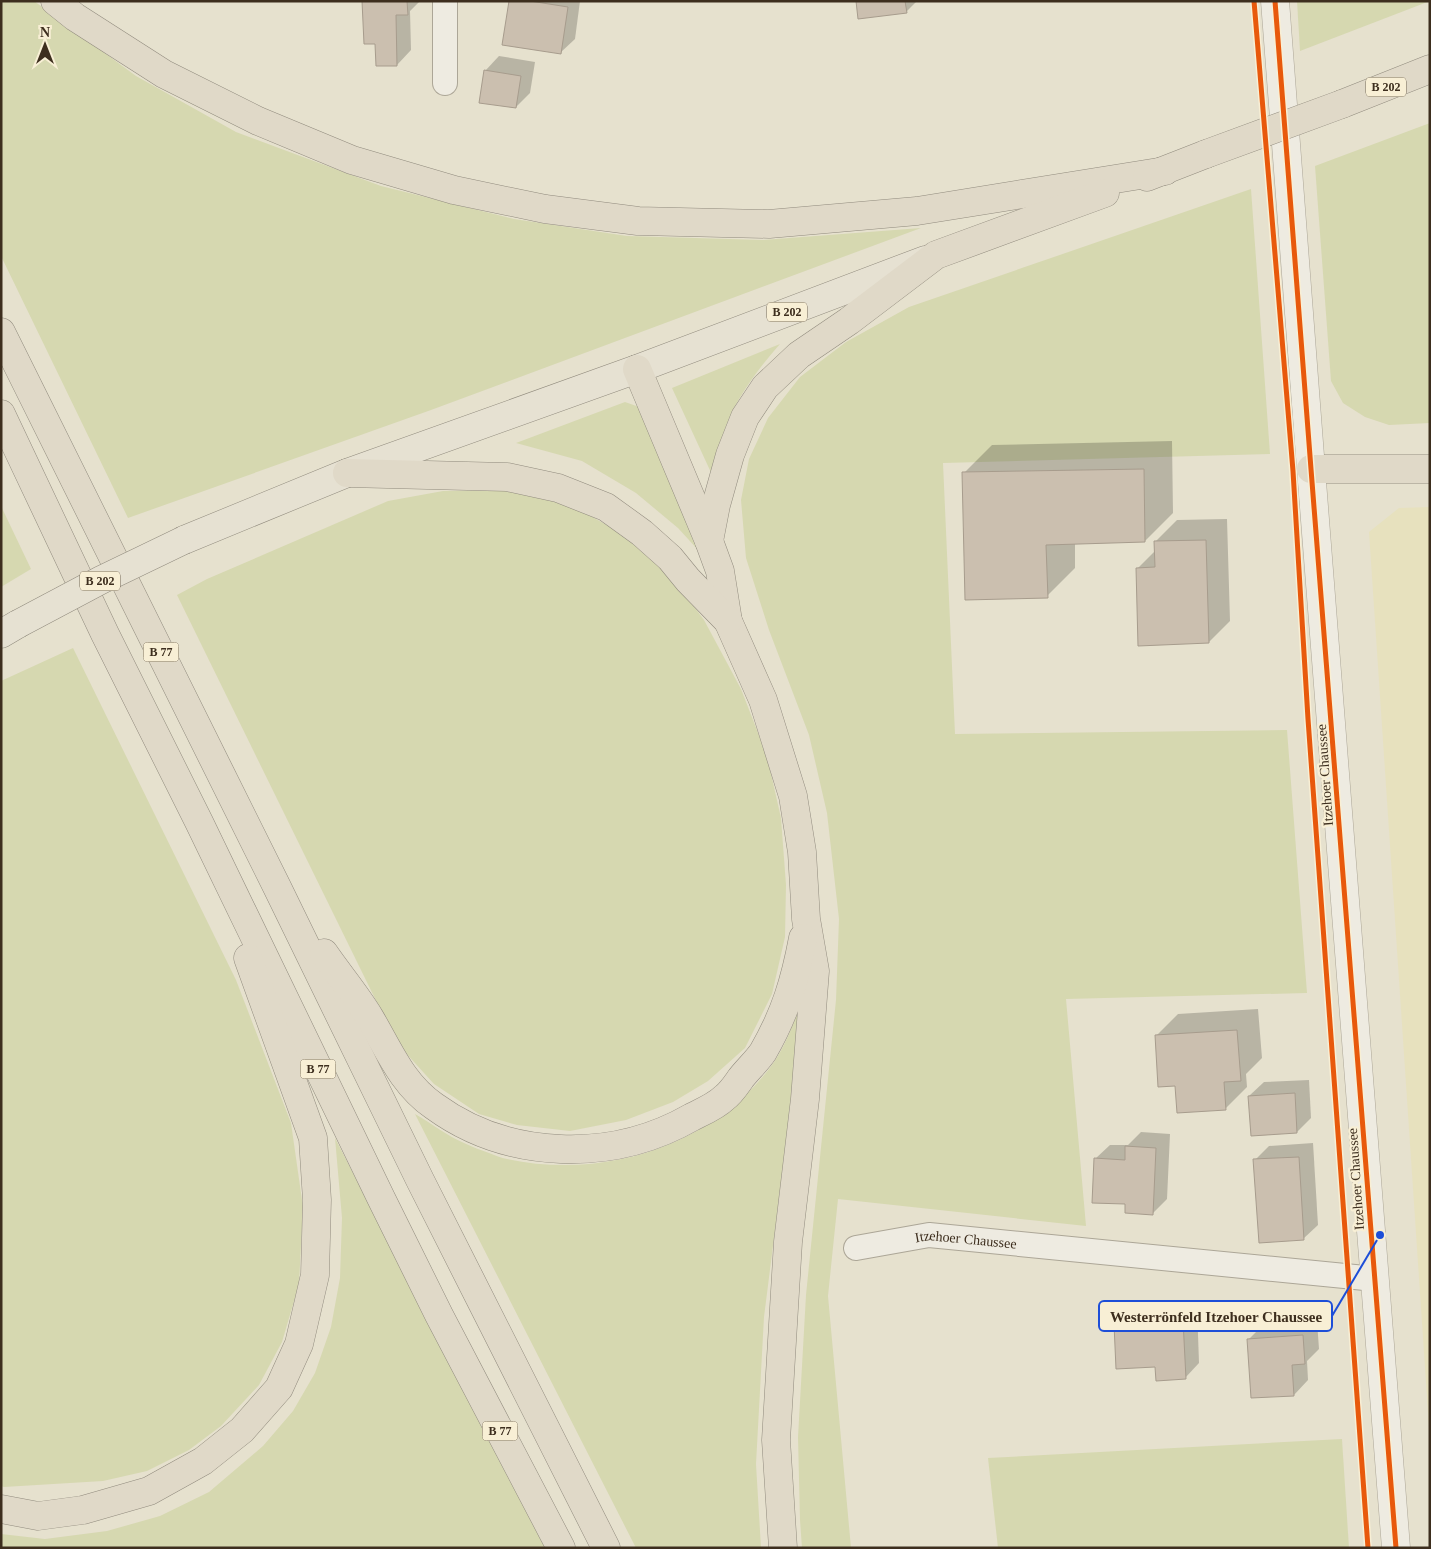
<svg xmlns="http://www.w3.org/2000/svg" width="1431" height="1549" font-family="Georgia,serif">
  <style>
    .farmland { fill: #e7e1be }
    .green { fill: #d6d8b0 }
    .shadow { fill: #0003 }
    .building { fill: #cbbfaf; stroke: #a79c8d }
    .lines { fill: none; stroke-linecap: round; stroke-linejoin: round }
    .minor-casing { stroke: #aca697; stroke-width: 26 }
    .tertiary-casing { stroke: #aca697; stroke-width: 29 }
    .primary-casing { stroke: #918b7e; stroke-width: 29 }
    .trunk-casing { stroke: #918b7e; stroke-width: 29 }
    .minor { stroke: #eeebe1; stroke-width: 24 }
    .tertiary { stroke: #eeebe1; stroke-width: 28 }
    .primary { stroke: #e6e1d2; stroke-width: 28 }
    .trunk { stroke: #e0d9c8; stroke-width: 28 }
    .primary-bridge-casing { stroke: #918b7e; stroke-width: 29; stroke-linecap: butt }
    .trunk-bridge-casing { stroke: #918b7e; stroke-width: 29; stroke-linecap: butt }
    .primary-bridge { stroke: #e6e1d2; stroke-width: 28 }
    .trunk-bridge { stroke: #e0d9c8; stroke-width: 28 }
    .cycleway-casing { stroke: #f8efd5; stroke-width: 8 }
    .cycleway { stroke: #e8590c; stroke-width: 5 }
    .labels { text-anchor: middle; dominant-baseline: central; stroke-width: 4.5; stroke-linejoin: round; paint-order: stroke }
    .shield { fill: #f8efd5; stroke: #756855; stroke-width: 1 }
    .shield-label { font-size: 12px; font-weight: bold; fill: #3d2e1e }
    .street-label { font-size: 14px; fill: #3d2e1e; stroke: #f8efd5 }
    .leader { fill: none; stroke: #1d4ed8; stroke-width: 2 }
    .callout-dot { fill: #1d4ed8; stroke: #f8efd5; stroke-width: 2 }
    .callout { fill: #f8efd5; stroke: #1d4ed8; stroke-width: 2 }
    .callout-label { font-size: 15px; text-anchor: middle; font-weight: bold; fill: #3d2e1e }
  </style>
  <rect width="100%" height="100%" fill="#e6e1ce"/>
  <polygon class="farmland" points="1430,507 1430,1442 1369,532 1399,508"/>
  <g class="green">
    <polygon points="1,1 34,1 136,76 236,132 381,186 514,219 627,236 763,240 921,228 431,410 128,518 1,256"/>
    <polygon points="1297,1 1430,1 1300,51"/>
    <polygon points="1430,123 1430,423 1389,425 1365,417 1343,403 1331,381 1315,166"/>
    <polygon points="1251,189 1270,454 943,463 955,734 1287,730 1307,993 1066,999 1086,1226 838,1199 828,1296 851,1548 802,1548 800,1520 798,1437 806,1295 836,1000 839,919 827,813 809,735 769,630 746,558 741,500 749,459 768,418 800,377 846,342 909,307"/>
    <path d="M780,344c-23,26 -48,59 -57,92 -4,14 -6,29 -9,43l-42,-91z"/>
    <polygon points="625,402 642,408 710,563 678,528 636,493 582,461 516,443"/>
    <polygon points="511,490 573,506 619,532 673,578 704,620 741,689 767,756 781,818 786,885 785,937 772,994 745,1048 708,1081 673,1102 626,1120 570,1131 517,1125 479,1114 434,1084 404,1051 386,1021 177,595 207,579 388,501 443,491"/>
    <polygon points="1,506 31,569 1,587"/>
    <polygon points="73,648 236,980 291,1123 303,1207 299,1284 282,1342 259,1385 221,1426 189,1450 147,1471 103,1481 4,1487 1,1486 1,681"/>
    <path d="M805,993l-41,324 -8,147 5,84h-125l-221,-434c16,9 32,22 49,29 8,4 17,7 25,10 6,2 12,5 18,6 93,20 197,-10 258,-85 20,-23 29,-53 40,-81z"/>
    <polygon points="335,1138 545,1548 1,1548 1,1534 45,1539 107,1531 160,1516 209,1492 263,1446 293,1411 315,1373 331,1327 340,1278 342,1218"/>
    <polygon points="1342,1439 1349,1548 998,1548 988,1458"/>
  </g>
  <g class="shadow">
    <polygon points="364,1 420,1 410,11 411,50 397,65 376,42"/>
    <polygon points="510,1 580,1 575,39 560,53"/>
    <polygon points="858,1 917,1 906,12"/>
    <polygon points="499,56 535,62 530,93 516,107 485,71"/>
    <polygon points="1172,441 1173,513 1145,541 1075,543 1075,568 1047,596 964,473 992,445"/>
    <polygon points="1227,519 1230,621 1209,642 1137,569 1156,550 1155,542 1177,520"/>
    <polygon points="1258,1009 1262,1058 1246,1074 1247,1087 1225,1109 1176,1084 1156,1036 1178,1014"/>
    <polygon points="1309,1080 1311,1118 1297,1132 1249,1096 1264,1082"/>
    <polygon points="1141,1132 1170,1134 1167,1199 1152,1214 1127,1203 1095,1159 1110,1145 1128,1145"/>
    <polygon points="1313,1143 1318,1225 1303,1239 1255,1160 1269,1146"/>
    <polygon points="1197,1306 1199,1363 1185,1378 1115,1324 1129,1310"/>
    <polygon points="1317,1321 1319,1349 1307,1361 1308,1380 1294,1395 1249,1339 1263,1325"/>
  </g>
  <g class="building">
    <polygon points="362,1 407,1 408,15 396,15 397,66 376,66 375,44 364,44"/>
    <polygon points="509,1 530,1 568,7 561,54 502,45"/>
    <polygon points="856,1 905,1 907,13 858,19"/>
    <polygon points="484,70 521,76 516,108 479,103"/>
    <polygon points="1144,469 1145,542 1046,545 1048,598 965,600 962,472"/>
    <polygon points="1206,540 1209,643 1138,646 1136,568 1155,567 1154,541"/>
    <polygon points="1237,1030 1241,1081 1224,1082 1226,1110 1177,1113 1175,1086 1158,1087 1155,1035"/>
    <polygon points="1295,1093 1297,1133 1251,1136 1248,1096"/>
    <polygon points="1125,1146 1156,1148 1153,1215 1125,1213 1125,1204 1092,1203 1094,1158 1125,1160"/>
    <polygon points="1299,1157 1304,1240 1259,1243 1253,1159"/>
    <polygon points="1183,1320 1186,1379 1156,1381 1155,1367 1116,1369 1114,1324"/>
    <polygon points="1303,1335 1305,1364 1292,1365 1294,1396 1251,1398 1247,1339"/>
  </g>
  <g class="lines">
    <defs>
      <g id="minor">
        <polyline points="445,83 445,1"/>
        <path id="s1" d="M856,1248l73,-13 446,44"/>
      </g>
      <polyline id="tertiary" points="1275,1 1311,469 1396,1548"/>
      <g id="primary">
        <polyline points="184,540 347,473 637,369 925,260"/>
        <polyline points="1,634 18,624"/>
      </g>
      <g id="trunk">
        <polyline points="55,1 75,17 164,74 258,121 352,160 454,190 545,209 638,221 769,224 917,211 1165,171"/>
        <polyline points="1342,104 1430,69"/>
        <polyline points="1147,177 1206,154"/>
        <polyline points="1,332 277,887 420,1180 606,1548"/>
        <polyline points="637,369 709,541 720,571 728,621 763,700 793,796 802,852 806,919 815,971 805,1099 788,1242 776,1440 783,1548"/>
        <polyline points="1,414 105,634 199,822 381,1198 439,1315 561,1548"/>
        <polyline points="1311,469 1430,469"/>
        <polyline points="347,473 507,477 558,488 606,507 642,533 670,558 688,580 728,621"/>
        <polyline points="709,541 716,505 730,455 745,417 765,387 799,355 849,321 936,255 1105,193"/>
        <path d="M324,953c15,22 33,43 46,65 19,32 32,66 64,88 74,54 178,57 258,11 10,-5 24,-11 32,-19 7,-5 12,-13 17,-20 7,-9 16,-17 22,-26 22,-38 32,-71 40,-114"/>
        <polyline points="1,1509 38,1516 83,1510 149,1491 203,1461 242,1430 279,1388 299,1344 315,1275 317,1200 313,1138 248,958"/>
      </g>
    </defs>
    <use href="#minor" class="minor-casing"/>
    <use href="#tertiary" class="tertiary-casing"/>
    <use href="#primary" class="primary-casing"/>
    <use href="#trunk" class="trunk-casing"/>
    <use href="#minor" class="minor"/>
    <use href="#tertiary" class="tertiary"/>
    <use href="#primary" class="primary"/>
    <use href="#trunk" class="trunk"/>
    <defs>
      <polyline id="primary-bridge" points="18,624 101,580 184,540"/>
      <polyline id="trunk-bridge" points="1206,154 1342,104"/>
    </defs>
    <use href="#primary-bridge" class="primary-bridge-casing"/>
    <use href="#trunk-bridge" class="trunk-bridge-casing"/>
    <use href="#primary-bridge" class="primary-bridge"/>
    <use href="#trunk-bridge" class="trunk-bridge"/>
    <defs>
      <g id="cycleway">
        <polyline points="1254,1 1293,471 1308,719 1368,1548"/>
        <polyline points="1275,1 1311,469 1396,1548"/>
      </g>
    </defs>
    <use href="#cycleway" class="cycleway-casing"/>
    <use href="#cycleway" class="cycleway"/>
  </g>
  <g class="labels">
    <g class="shield">
      <rect x="1366" y="77.5" width="40" height="19" rx="4"/>
      <rect x="767" y="302.5" width="40" height="19" rx="4"/>
      <rect x="80" y="571.5" width="40" height="19" rx="4"/>
      <rect x="143.5" y="642.5" width="35" height="19" rx="4"/>
      <rect x="300.5" y="1059.5" width="35" height="19" rx="4"/>
      <rect x="482.5" y="1421.5" width="35" height="19" rx="4"/>
    </g>
    <g class="shield-label">
      <text x="1386" y="87">B 202</text>
      <text x="787" y="312">B 202</text>
      <text x="100" y="581">B 202</text>
      <text x="161" y="652">B 77</text>
      <text x="318" y="1069">B 77</text>
      <text x="500" y="1431">B 77</text>
    </g>
    <g class="street-label">
      <text transform="translate(1325 775) rotate(-94)">Itzehoer Chaussee</text>
      <text transform="translate(1356 1179) rotate(-94)">Itzehoer Chaussee</text>
      <text stroke="none"><textPath href="#s1" startOffset="111">Itzehoer Chaussee</textPath></text>
    </g>
  </g>
  <path class="leader" d="M1380 1235L1332 1316"/>
  <circle class="callout-dot" cx="1380" cy="1235" r="5"/>
  <rect class="callout" x="1099" y="1301" width="233" height="30" rx="5"/>
  <g class="callout-label">
    <text x="1216" y="1322">Westerrönfeld Itzehoer Chaussee</text>
  </g>
  <rect width="1431" height="1549" fill="none" stroke="#3d2e1e" stroke-width="5"/>
  <g transform="translate(45 45)" stroke="#f8efd5" stroke-width="4" paint-order="stroke">
  <path d="M0-4L9 19L0 12L-9 19Z" fill="#3d2e1e"/>
  <text y="-8" font-size="14" font-weight="bold" text-anchor="middle" fill="#3d2e1e">N</text>
  </g>
</svg>
